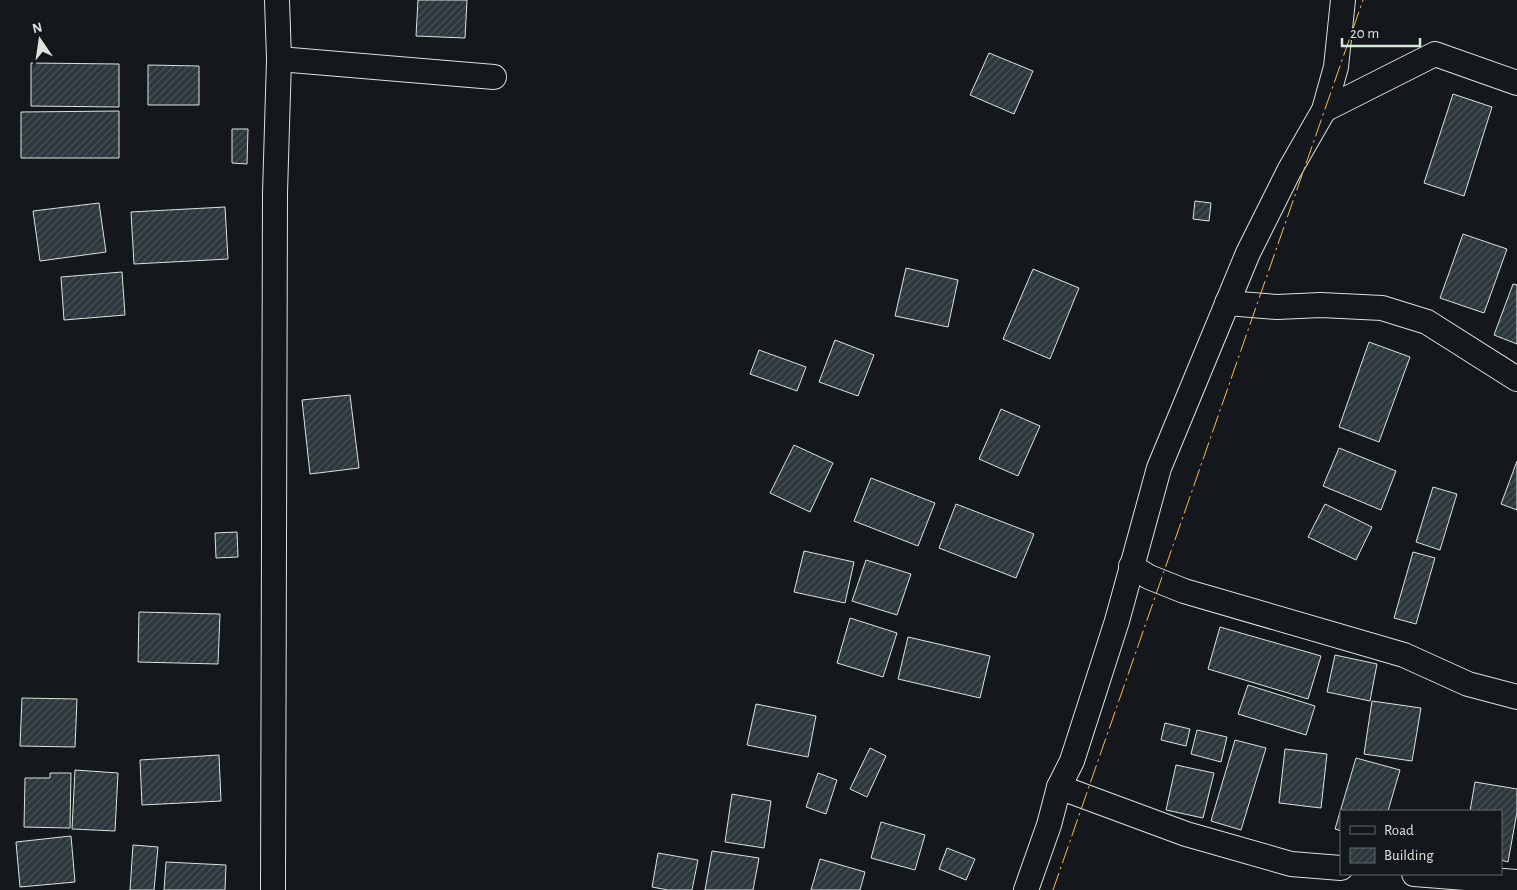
<svg xmlns="http://www.w3.org/2000/svg" width="1517" height="890" font-family="'Alegreya Sans',sans-serif">
  <style>
    .building { fill: url(#building-hatch); stroke: #d8e6dc }
    .lines { fill: none; stroke-linecap: round; stroke-linejoin: round }
    .minor-casing { stroke: #d8e6dc; stroke-width: 26 }
    .minor { stroke: #14181c; stroke-width: 24 }
    .power { stroke: #ffb74d; stroke-width: 1; stroke-dasharray: 18 4 2.5 4; stroke-linecap: butt }
  </style>
  <defs>
    <pattern id="building-hatch" width="6" height="6" patternUnits="userSpaceOnUse" patternTransform="scale(1.25)"><rect width="6" height="6" fill="#2c363c"/><path d="M-1 1l2-2M0 6l6-6M5 7l2-2" fill="none" stroke="#4a5358"/></pattern>
  </defs>
  <rect width="100%" height="100%" fill="#14181c"/>
  <g class="building">
    <polygon points="418,0 467,0 465,38 416,36"/>
    <polygon points="989,53 1033,71 1014,114 970,95"/>
    <polygon points="31,63 119,64 119,107 31,106"/>
    <polygon points="148,65 199,66 199,105 148,105"/>
    <polygon points="1453,94 1492,107 1464,196 1424,183"/>
    <polygon points="119,111 119,158 21,158 21,112"/>
    <polygon points="232,129 248,129 247,164 232,163"/>
    <polygon points="1195,201 1211,203 1209,221 1193,219"/>
    <polygon points="99,203 106,252 40,261 33,211"/>
    <polygon points="225,207 228,259 134,264 131,212"/>
    <polygon points="1463,234 1507,249 1484,313 1440,298"/>
    <polygon points="906,268 958,280 948,327 895,316"/>
    <polygon points="1033,269 1079,288 1050,359 1003,339"/>
    <polygon points="122,272 125,315 64,320 61,277"/>
    <polygon points="1513,284 1517,285 1517,344 1494,335"/>
    <polygon points="835,340 874,355 858,396 819,382"/>
    <polygon points="1369,342 1410,357 1379,442 1339,427"/>
    <polygon points="759,350 806,367 797,391 750,374"/>
    <polygon points="350,395 359,468 310,474 302,400"/>
    <polygon points="1001,409 1040,426 1018,476 979,459"/>
    <polygon points="794,445 833,463 810,512 770,493"/>
    <polygon points="1339,448 1396,471 1381,510 1323,486"/>
    <polygon points="1517,461 1517,510 1501,504"/>
    <polygon points="871,478 935,503 918,546 854,521"/>
    <polygon points="1433,487 1457,494 1440,550 1416,542"/>
    <polygon points="956,504 1034,534 1016,578 939,548"/>
    <polygon points="1325,504 1372,527 1356,560 1308,537"/>
    <polygon points="237,532 238,557 216,558 215,533"/>
    <polygon points="804,551 854,562 845,603 794,592"/>
    <polygon points="1413,552 1435,558 1416,624 1394,618"/>
    <polygon points="866,560 911,574 897,615 852,601"/>
    <polygon points="139,612 220,614 218,664 138,662"/>
    <polygon points="850,618 897,633 883,677 837,663"/>
    <polygon points="1220,627 1321,656 1308,699 1208,669"/>
    <polygon points="908,637 990,656 980,698 898,679"/>
    <polygon points="1335,655 1377,664 1370,701 1327,692"/>
    <polygon points="1248,685 1315,706 1306,735 1238,714"/>
    <polygon points="22,698 77,699 75,747 20,746"/>
    <polygon points="1372,701 1421,708 1412,761 1364,754"/>
    <polygon points="756,704 816,716 808,757 747,745"/>
    <polygon points="1165,723 1190,729 1186,746 1161,740"/>
    <polygon points="1197,730 1227,737 1221,762 1191,754"/>
    <polygon points="1235,740 1266,748 1241,830 1211,821"/>
    <polygon points="870,748 886,756 867,797 850,789"/>
    <polygon points="1285,749 1327,754 1321,808 1279,803"/>
    <polygon points="219,755 221,801 142,805 140,760"/>
    <polygon points="1356,758 1400,770 1388,811 1341,811 1341,831 1335,829"/>
    <polygon points="1176,765 1214,773 1203,818 1166,810"/>
    <polygon points="75,770 118,773 115,831 72,829"/>
    <polygon points="50,773 71,773 70,828 24,827 25,778 50,778"/>
    <polygon points="818,773 837,780 826,814 806,807"/>
    <polygon points="1475,782 1517,789 1517,812 1508,862 1501,860 1501,811 1470,811"/>
    <polygon points="732,794 771,801 764,848 725,842"/>
    <polygon points="881,822 925,835 915,870 871,858"/>
    <polygon points="71,836 75,882 20,887 16,842"/>
    <polygon points="133,845 158,847 154,890 130,890"/>
    <polygon points="947,848 975,859 966,880 939,869"/>
    <polygon points="712,851 759,858 753,890 705,890"/>
    <polygon points="658,853 698,860 692,890 668,890 652,887"/>
    <polygon points="820,859 865,872 860,890 811,890"/>
    <polygon points="166,862 226,865 225,890 164,890"/>
  </g>
  <g class="lines">
    <defs>
      <g id="minor">
        <polyline points="279,59 494,77"/>
        <polyline points="1324,110 1435,54 1517,83"/>
        <polyline points="1227,303 1277,307 1321,305 1382,308 1427,322 1517,379"/>
        <polyline points="1131,566 1149,577 1184,591 1404,655 1468,684 1517,697"/>
        <polyline points="1059,787 1186,834 1291,864 1341,868"/>
        <polyline points="1414,874 1517,882"/>
        <polyline points="273,890 275,193 279,59 277,0"/>
        <polyline points="1026,890 1049,825 1059,787 1072,761 1117,621 1159,468 1248,253 1289,171 1324,110 1336,67 1343,0"/>
      </g>
    </defs>
    <use href="#minor" class="minor-casing"/>
    <use href="#minor" class="minor"/>
    <polyline class="power" points="1053,890 1363,0"/>
  </g>
  <rect x="1340" y="810" width="162" height="65" fill="#14181c" stroke="#626a69"/>
  <rect x="1350" y="826" width="25" height="8" fill="#14181c" stroke="#626a69"/>
  <text x="1384" y="835" font-size="15" fill="#d8e6dc">Road</text>
  <rect x="1350" y="848" width="25" height="15" fill="url(#building-hatch)" stroke="#626a69"/>
  <text x="1384" y="860" font-size="15" fill="#d8e6dc">Building</text>
  <g transform="translate(40 40) rotate(347)" stroke="#14181c" stroke-width="4" paint-order="stroke">
  <path d="M0-4L9 19L0 12L-9 19Z" fill="#d8e6dc"/>
  <text y="-8" font-size="14" font-weight="bold" text-anchor="middle" fill="#d8e6dc">N</text>
  </g>
  <path d="M1342 38v8h78v-8" fill="none" stroke="#d8e6dc" stroke-width="2.5"/>
  <text x="1350" y="38" font-size="15" fill="#d8e6dc" stroke="#14181c" stroke-width="4" paint-order="stroke">20 m</text>
</svg>
